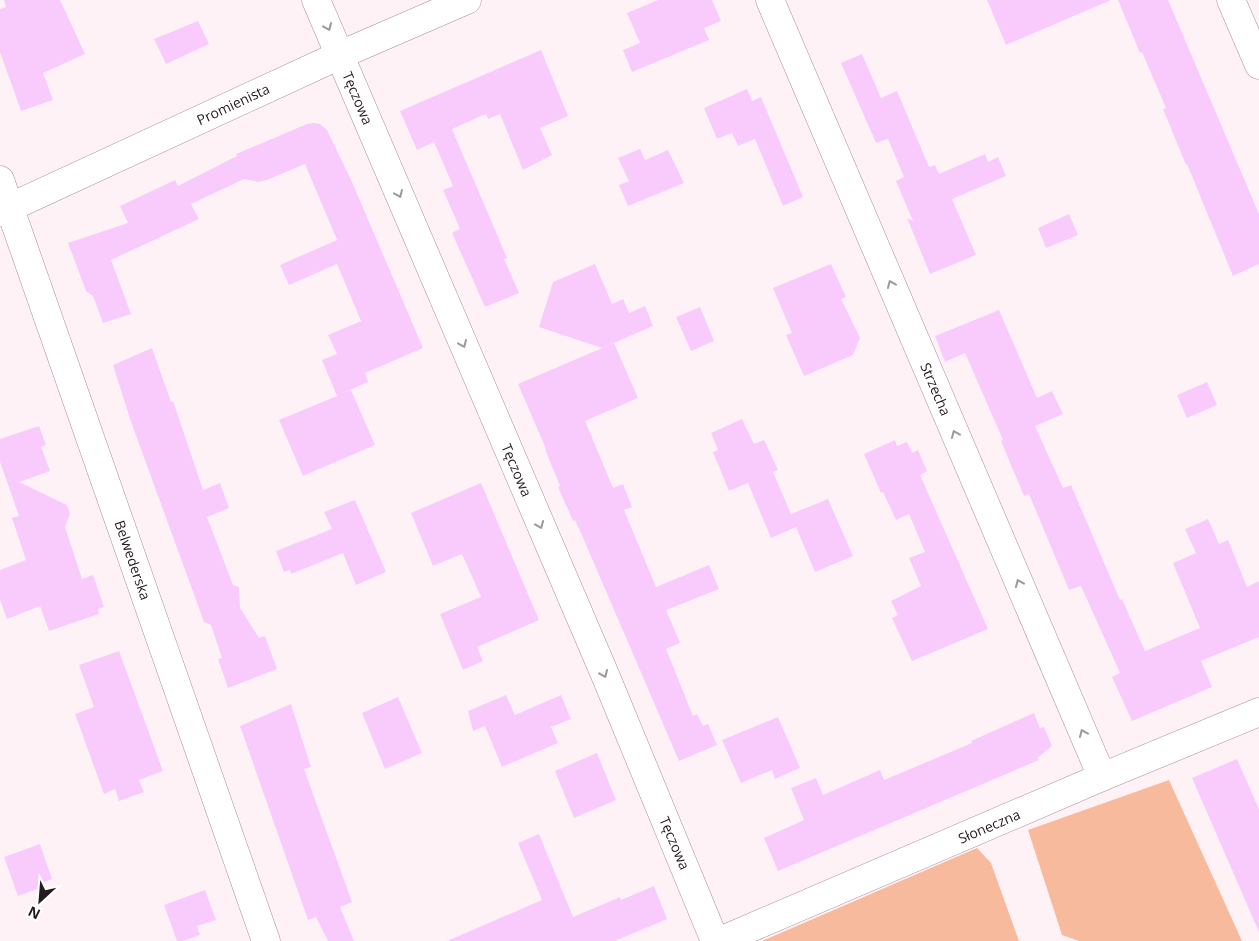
<svg xmlns="http://www.w3.org/2000/svg" width="1259" height="941" font-family="'Open Sans',sans-serif">
  <style>
    .green { fill: #f7ba9c }
    .building { fill: #f9cbfc }
    .lines { fill: none; stroke-linecap: round; stroke-linejoin: round }
    .minor-casing { stroke: #a98d98; stroke-width: 29 }
    .minor { stroke: #fff; stroke-width: 28 }
    .oneway { stroke: #9d989a }
    .labels { text-anchor: middle; dominant-baseline: central; stroke-width: 4; stroke-linejoin: round; paint-order: stroke }
    .street-label { font-size: 14px; fill: #251b1f; stroke: #fff }
  </style>
  <rect width="100%" height="100%" fill="#fff2f7"/>
  <g class="green">
    <polygon points="1169,780 1242,941 1079,941 1062,935 1028,830"/>
    <polygon points="977,848 991,863 1019,941 762,941"/>
  </g>
  <g class="building">
    <polygon points="4,0 60,0 85,54 43,73 53,100 21,111 0,52 0,9 6,7"/>
    <polygon points="658,0 712,0 721,21 704,28 709,40 632,72 623,50 640,43 627,13"/>
    <polygon points="987,0 1111,0 1006,45"/>
    <polygon points="1118,0 1168,0 1259,214 1259,264 1233,276 1187,164 1186,165 1163,109 1166,108 1142,52 1140,53"/>
    <polygon points="198,21 209,44 166,64 154,39"/>
    <polygon points="541,50 568,116 540,128 552,155 523,170 500,114 488,119 486,114 452,129 507,258 504,259 519,293 485,307 452,233 460,229 443,190 453,186 434,142 417,150 400,111"/>
    <polygon points="862,54 881,98 897,91 929,167 935,165 939,174 985,154 988,162 998,157 1006,176 952,199 976,255 930,274 907,218 913,221 896,181 904,177 888,139 876,143 841,63"/>
    <polygon points="747,89 752,101 761,97 803,197 783,206 755,139 738,146 732,133 717,139 704,108"/>
    <polygon points="313,123 320,124 327,130 352,182 423,348 365,373 368,382 343,393 351,390 375,445 303,476 279,420 337,396 322,360 337,354 328,335 361,321 337,264 289,285 280,265 337,240 305,164 267,180 258,182 244,179 191,204 199,219 111,260 131,314 103,323 93,296 86,291 68,243 128,223 120,206 175,180 178,186 237,156 236,154 307,124"/>
    <polygon points="640,149 645,160 668,150 684,183 628,206 619,185 629,181 618,158"/>
    <polygon points="1069,214 1078,235 1046,248 1038,228"/>
    <polygon points="595,264 612,304 623,299 629,313 645,306 653,326 602,348 539,327 553,282"/>
    <polygon points="831,264 846,297 841,299 860,338 853,355 804,376 786,335 792,333 773,288"/>
    <polygon points="700,307 714,341 691,351 676,317"/>
    <polygon points="999,310 1037,398 1052,391 1063,414 1035,426 1063,488 1071,485 1120,600 1122,599 1145,651 1200,628 1173,563 1196,553 1185,529 1208,519 1219,544 1228,540 1247,587 1259,581 1259,637 1201,661 1212,687 1132,721 1112,677 1120,673 1081,586 1069,590 1029,494 1024,496 1001,441 1003,440 965,353 945,362 935,336"/>
    <polygon points="614,343 638,398 585,421 613,488 623,484 632,507 624,510 656,587 709,565 719,589 666,610 680,643 666,649 693,716 697,714 703,726 708,724 717,745 679,761 584,540 575,520 573,521 558,487 560,486 545,449 546,449 518,384"/>
    <polygon points="152,348 171,402 173,401 203,490 220,483 229,508 207,517 233,585 239,587 240,608 259,638 265,636 277,669 228,688 218,659 222,658 211,625 204,622 130,419 113,365"/>
    <polygon points="1207,382 1217,405 1187,418 1177,395"/>
    <polygon points="742,419 754,444 764,440 778,470 773,472 791,514 828,499 853,556 815,572 796,527 771,538 748,483 729,491 713,452 718,450 711,433"/>
    <polygon points="39,426 46,445 41,447 50,471 19,482 67,505 70,514 65,527 82,579 93,575 104,607 98,609 99,614 49,631 40,606 7,619 0,600 0,570 26,560 12,518 19,516 0,462 0,439"/>
    <polygon points="895,440 897,446 907,442 912,453 918,450 927,471 920,475 988,629 912,661 892,618 898,615 891,601 921,586 909,558 925,552 909,514 896,520 883,492 881,493 864,454"/>
    <polygon points="481,483 539,620 477,647 483,661 463,670 440,614 481,597 462,554 433,566 411,513"/>
    <polygon points="355,500 386,572 356,585 343,553 291,574 290,570 284,572 276,551 332,529 324,512"/>
    <polygon points="119,651 163,771 139,780 144,792 119,801 115,789 104,794 75,714 94,707 79,665"/>
    <polygon points="506,695 515,715 561,695 571,719 551,727 558,743 502,767 485,726 473,731 468,711"/>
    <polygon points="398,697 422,753 385,769 362,713"/>
    <polygon points="291,704 311,767 304,769 352,902 340,907 354,941 328,941 316,917 308,920 240,726"/>
    <polygon points="1034,713 1040,728 1044,727 1052,746 1037,758 1039,760 778,871 764,838 804,820 791,788 816,778 823,795 880,770 884,780 972,743 971,741"/>
    <polygon points="778,717 800,768 775,779 772,770 741,783 722,740"/>
    <polygon points="597,753 616,800 574,818 555,771"/>
    <polygon points="1237,759 1259,809 1259,932 1192,778"/>
    <polygon points="539,834 573,917 620,897 621,900 654,886 667,919 615,941 447,941 542,900 518,843"/>
    <polygon points="40,844 52,879 42,883 43,887 18,896 4,857"/>
    <polygon points="205,890 216,920 197,926 200,935 183,941 177,941 164,905"/>
  </g>
  <g class="lines">
    <defs>
      <g id="minor">
        <polyline points="316,0 606,677 715,941"/>
        <polyline points="770,0 1102,777"/>
        <polyline points="1231,0 1259,65"/>
        <polyline points="0,180 266,941"/>
        <polyline points="0,212 340,55 467,0"/>
        <polyline points="720,941 1102,777 1259,712"/>
      </g>
    </defs>
    <use href="#minor" class="minor-casing"/>
    <use href="#minor" class="minor"/>
  </g>
  <defs><path id="oneway-chevron" d="M-2-3.5L2.5 0L-2 3.5" fill="none" stroke-width="1.6" stroke-linecap="round" stroke-linejoin="round" transform="scale(1.25)"/></defs>
  <g class="oneway">
    <use href="#oneway-chevron" transform="translate(328 27) rotate(67)"/>
    <use href="#oneway-chevron" transform="translate(399 194) rotate(67)"/>
    <use href="#oneway-chevron" transform="translate(891 284) rotate(-113)"/>
    <use href="#oneway-chevron" transform="translate(463 344) rotate(67)"/>
    <use href="#oneway-chevron" transform="translate(955 434) rotate(-113)"/>
    <use href="#oneway-chevron" transform="translate(540 525) rotate(67)"/>
    <use href="#oneway-chevron" transform="translate(1019 583) rotate(-113)"/>
    <use href="#oneway-chevron" transform="translate(604 674) rotate(67)"/>
    <use href="#oneway-chevron" transform="translate(1083 733) rotate(-113)"/>
  </g>
  <g class="labels">
    <g class="street-label">
      <text transform="translate(358 98) rotate(67)">Tęczowa</text>
      <text transform="translate(233 104) rotate(-25)">Promienista</text>
      <text transform="translate(936 389) rotate(67)">Strzecha</text>
      <text transform="translate(517 470) rotate(67)">Tęczowa</text>
      <text transform="translate(133 560) rotate(71)">Belwederska</text>
      <text transform="translate(989 826) rotate(-23)">Słoneczna</text>
      <text transform="translate(675 843) rotate(67)">Tęczowa</text>
    </g>
  </g>
  <g transform="translate(40 901) rotate(206)" stroke="#ffffff" stroke-width="4" paint-order="stroke">
  <path d="M0-4L9 19L0 12L-9 19Z" fill="#251b1f"/>
  <text y="-8" font-size="14" font-weight="bold" text-anchor="middle" fill="#251b1f">N</text>
  </g>
</svg>
